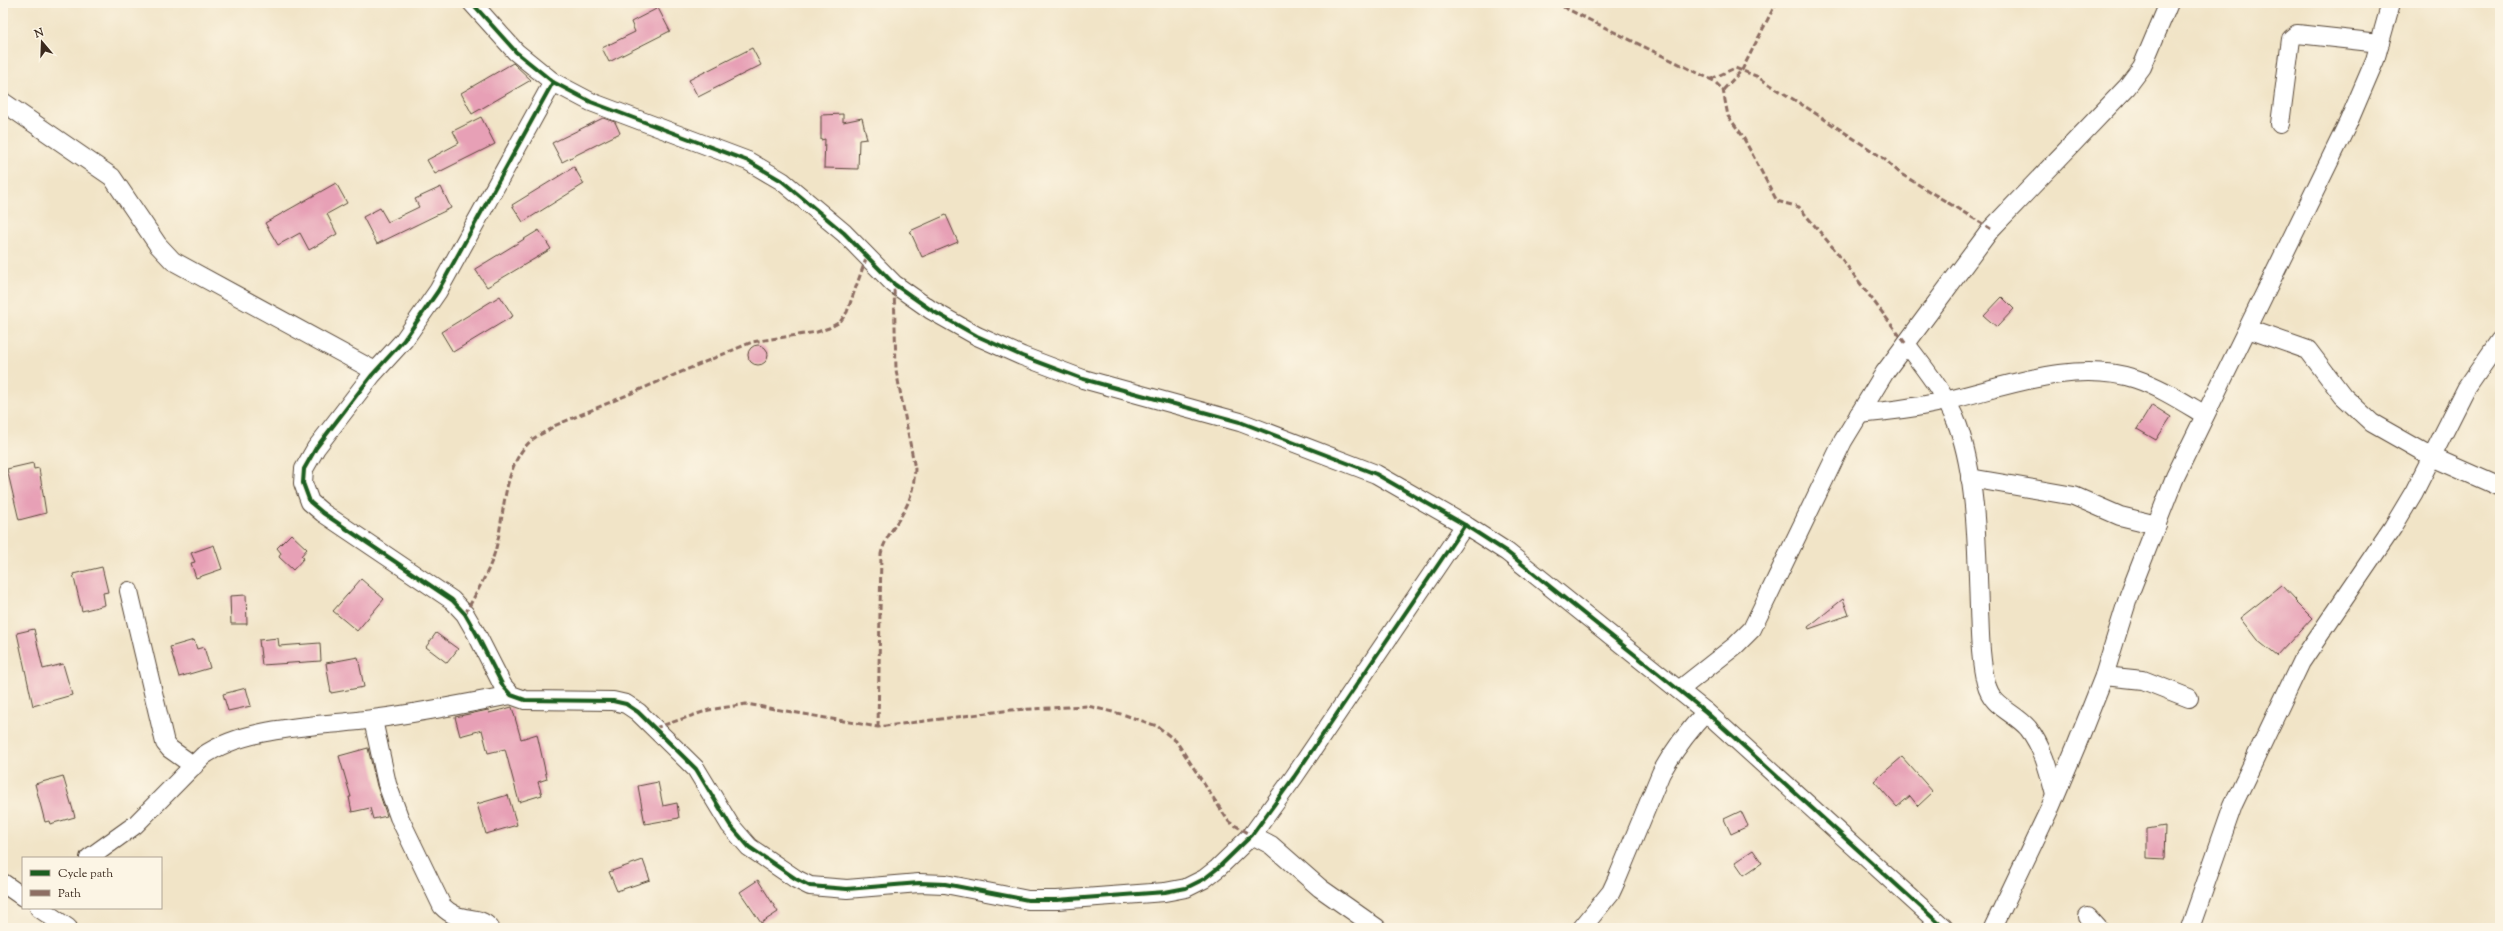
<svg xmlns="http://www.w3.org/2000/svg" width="2503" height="931" font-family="'Sorts Mill Goudy',serif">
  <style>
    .building { fill: #e7a0b6 }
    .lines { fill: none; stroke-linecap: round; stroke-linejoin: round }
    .street-casing { stroke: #564637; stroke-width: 20 }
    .street { stroke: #fff; stroke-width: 18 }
    .quiet { stroke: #8d6e63; stroke-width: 3; stroke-dasharray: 6 3; stroke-linecap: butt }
    .cycleway-casing { stroke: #fcf5e5; stroke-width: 6 }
    .cycleway { stroke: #1b5e20; stroke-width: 4 }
  </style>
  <rect width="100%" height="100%" fill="#fcf5e5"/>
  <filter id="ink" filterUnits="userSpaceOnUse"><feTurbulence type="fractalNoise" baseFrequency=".025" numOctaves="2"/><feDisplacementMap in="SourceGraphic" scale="8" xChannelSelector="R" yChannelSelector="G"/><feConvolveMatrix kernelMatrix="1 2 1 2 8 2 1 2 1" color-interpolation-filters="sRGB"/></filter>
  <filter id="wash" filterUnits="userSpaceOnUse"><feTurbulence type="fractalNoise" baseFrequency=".012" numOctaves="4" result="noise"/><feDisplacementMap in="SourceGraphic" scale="16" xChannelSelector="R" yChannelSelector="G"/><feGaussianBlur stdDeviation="0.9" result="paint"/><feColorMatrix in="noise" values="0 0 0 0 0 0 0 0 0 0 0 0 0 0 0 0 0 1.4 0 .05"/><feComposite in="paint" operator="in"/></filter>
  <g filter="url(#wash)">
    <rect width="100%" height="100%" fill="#f1e4c7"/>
    <g id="blocks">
      <g class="building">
        <polygon points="658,8 670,31 609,62 602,48 635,32 631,22"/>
        <polygon points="752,48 761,65 698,97 689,80"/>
        <polygon points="513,63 531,80 472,114 461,93"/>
        <polygon points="843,114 843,122 862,118 867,139 859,140 858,169 824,168 825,139 821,140 821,115"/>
        <polygon points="481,117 495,144 435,174 427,160 459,143 453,131"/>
        <polygon points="603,118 615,122 620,133 562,162 552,143"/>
        <polygon points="574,167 584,184 523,222 512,205"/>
        <polygon points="336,183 347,203 327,214 337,234 309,250 300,233 278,245 265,223"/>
        <polygon points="441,187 451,208 377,244 363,217 380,208 388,222 419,207 415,199"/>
        <polygon points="946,215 958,242 922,257 910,231"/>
        <polygon points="539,230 551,249 487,287 475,269"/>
        <polygon points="500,296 513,316 453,352 441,332"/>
        <polygon points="2002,297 2014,309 1997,327 1984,316"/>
        <circle cx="758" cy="355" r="10"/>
        <polygon points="2152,405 2171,417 2156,440 2137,429"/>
        <polygon points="33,463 34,469 39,468 46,513 19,520 7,469"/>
        <polygon points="291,534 307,549 301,556 304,558 293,570 279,557 281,553 277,548"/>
        <polygon points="214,545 222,569 196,578 191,563 195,562 191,553"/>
        <polygon points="102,567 108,592 103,593 105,605 82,611 73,574"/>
        <polygon points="361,579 384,599 357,631 333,611"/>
        <polygon points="2282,585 2296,600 2295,601 2312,618 2277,656 2257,640 2240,618"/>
        <polygon points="246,595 247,624 231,624 230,596"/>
        <polygon points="1843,599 1849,615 1809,629 1808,627"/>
        <polygon points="34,629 43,669 63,664 72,695 33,706 17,633"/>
        <polygon points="436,633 458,649 447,663 426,647"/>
        <polygon points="278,638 279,646 320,643 321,661 262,665 259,640"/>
        <polygon points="194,640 197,649 204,647 210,668 179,677 170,647"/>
        <polygon points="358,657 364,687 331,693 326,663"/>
        <polygon points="246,688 251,706 228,711 223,694"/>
        <polygon points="512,707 521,739 537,734 547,779 538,782 542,795 519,802 505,749 488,753 482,730 460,736 455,717 488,710 489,713"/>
        <polygon points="368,748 377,786 387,816 373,819 370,808 352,812 349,797 351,797 339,756"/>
        <polygon points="1902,757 1933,792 1918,806 1910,796 1897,807 1874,781"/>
        <polygon points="63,776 75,817 50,824 49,821 45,822 35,784"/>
        <polygon points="658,782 663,806 677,803 679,818 645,824 638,786"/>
        <polygon points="508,795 517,825 486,834 477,804"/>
        <polygon points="1741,811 1748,826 1731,834 1724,819"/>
        <polygon points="2165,826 2164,859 2147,858 2147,829"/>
        <polygon points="1753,850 1762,863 1744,875 1735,862"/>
        <polygon points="643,860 650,880 617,891 609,872"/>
        <polygon points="758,880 778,912 761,923 740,892"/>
      </g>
    </g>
  </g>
  <g filter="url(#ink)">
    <use href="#blocks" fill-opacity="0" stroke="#564637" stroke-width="1"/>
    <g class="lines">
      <defs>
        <g id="street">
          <polyline points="472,3 516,52 553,82 591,102 748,161 782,181 844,233 894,284 931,310 977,336 1022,356 1083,379 1240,422 1376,474 1465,525 1507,552 1706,712 1944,928"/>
          <polyline points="553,82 438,291 404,340 372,375 316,448 304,469 303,483 310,502 323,513 452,600 465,614 476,633 503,686 511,695 525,700 613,701 626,704 638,712 696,769 730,825 749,847 796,879 810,886 847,889 919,883 945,884 1028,900 1057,900 1165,892 1186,888 1204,879 1218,868 1252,835 1294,777 1465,525"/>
          <polyline points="3,102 112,177 158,245 173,261 375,371"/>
          <polyline points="2280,124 2291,39 2297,34 2307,35 2380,43"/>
          <polyline points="2248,329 2308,350 2343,396 2372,423 2432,457 2500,487"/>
          <path d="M1906,344c19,25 41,52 52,82 19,53 19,126 21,182 1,25 1,51 7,75 6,25 27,28 42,45 15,19 21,44 27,67"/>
          <path d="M1859,414c29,-3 58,-6 86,-13 61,-14 128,-42 191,-22 24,8 47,23 69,36"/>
          <polyline points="1970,478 2074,496 2120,516 2157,525"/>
          <polyline points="129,591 165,743 170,749 194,766"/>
          <polyline points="2104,676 2143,680 2189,698"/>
          <polyline points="1679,690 1736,645 1752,629 1843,441 1885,372 1991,229 2127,87 2142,67 2169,3"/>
          <path d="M373,720l14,64 12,33 43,89c18,19 35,7 48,22"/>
          <polyline points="1252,835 1271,845 1320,888 1377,928"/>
          <path d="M89,858l46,-33 68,-69c44,-31 117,-29 170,-37 46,-6 92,-15 138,-24"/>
          <polyline points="3,883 23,897"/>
          <polyline points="39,908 68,928"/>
          <polyline points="2088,917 2098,928"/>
          <path d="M1582,928l29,-36 6,-13 44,-106c13,-23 27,-42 45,-61"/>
          <polyline points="1993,928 2050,808 2077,744 2104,676 2129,595 2175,477 2348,123 2375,60 2391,3"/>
          <polyline points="2190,928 2233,805 2301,662 2393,527 2414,492 2466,389 2500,340"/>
        </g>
      </defs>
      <use href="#street" class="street-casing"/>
      <use href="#street" class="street"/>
      <g class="quiet">
        <polyline points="1555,3 1714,81 1723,90 1728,116 1742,135 1777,201 1799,207 1835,250 1906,344"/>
        <polyline points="2165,3 2168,4"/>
        <polyline points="1711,79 1735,68 1756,76 1809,109 1883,158 1901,174 1991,229"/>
        <polyline points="1723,90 1742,70 1776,3"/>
        <path d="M465,614c11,-21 25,-43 31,-66 9,-35 7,-85 37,-109 7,-5 15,-8 21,-13l198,-84 65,-10 12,-4 11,-6 7,-10 20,-56"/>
        <path d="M878,727l3,-173c4,-17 16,-30 24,-45 7,-13 9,-26 10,-40l-19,-99 -2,-86"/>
        <polyline points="655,728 709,710 746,704 878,727 1011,710 1088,706 1125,715 1157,726 1176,741 1229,822 1252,835"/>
      </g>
      <defs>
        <g id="cycleway">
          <polyline points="472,3 516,52 553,82 591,102 748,161 782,181 844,233 894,284 931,310 977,336 1022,356 1083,379 1240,422 1376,474 1465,525 1507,552 1706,712 1944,928"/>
          <polyline points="553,82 438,291 404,340 372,375 316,448 304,469 303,483 310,502 323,513 452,600 465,614 476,633 503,686 511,695 525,700 613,701 626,704 638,712 696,769 730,825 749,847 796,879 810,886 847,889 919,883 945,884 1028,900 1057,900 1165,892 1186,888 1204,879 1218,868 1252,835 1294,777 1465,525"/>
        </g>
      </defs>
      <use href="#cycleway" class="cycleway-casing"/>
      <use href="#cycleway" class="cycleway"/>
    </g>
  </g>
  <rect width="2503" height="931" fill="none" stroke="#fcf5e5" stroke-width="16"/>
  <rect x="22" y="857" width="140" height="52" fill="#fcf5e5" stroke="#afa495"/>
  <rect x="30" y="870" width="20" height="6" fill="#1b5e20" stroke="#afa495"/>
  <text x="58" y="877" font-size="12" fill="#3b2a1e">Cycle path</text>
  <rect x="30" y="890" width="20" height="6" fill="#8d6e63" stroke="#afa495"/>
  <text x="58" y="897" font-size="12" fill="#3b2a1e">Path</text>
  <g transform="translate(42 42) rotate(341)" stroke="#fcf5e5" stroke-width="3" paint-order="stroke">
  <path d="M0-3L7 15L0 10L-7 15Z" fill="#3b2a1e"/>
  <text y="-6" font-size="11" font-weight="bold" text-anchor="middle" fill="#3b2a1e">N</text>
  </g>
</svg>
